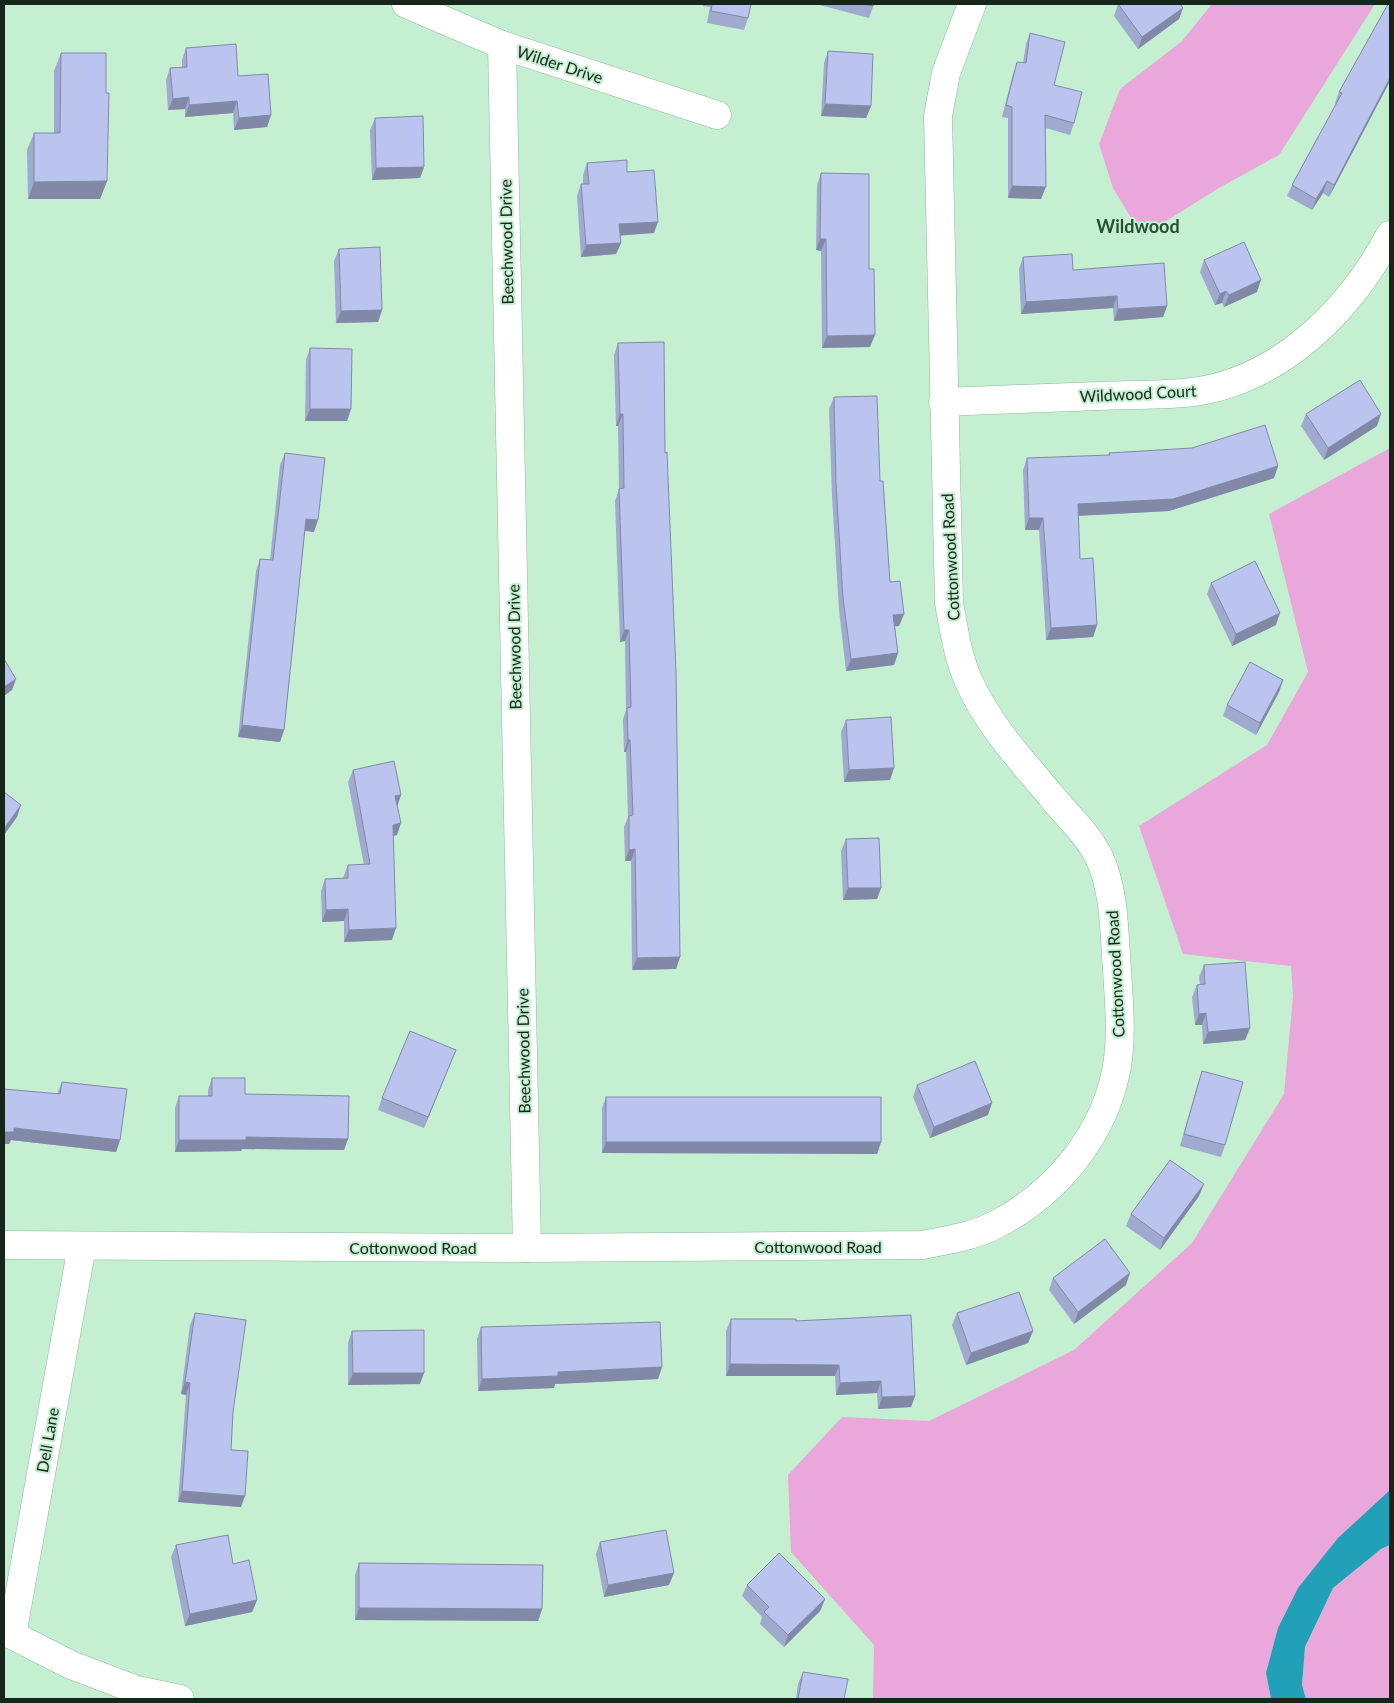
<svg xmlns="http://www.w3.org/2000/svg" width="1394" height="1703" font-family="Lato,sans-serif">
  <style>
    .green { fill: #eaa7db }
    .water { fill: #22a0b8 }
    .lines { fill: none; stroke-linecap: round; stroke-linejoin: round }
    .street-casing { stroke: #8fb89c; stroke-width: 29 }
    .street { stroke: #fff; stroke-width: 28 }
    .wall { fill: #a0a9ce }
    .shaded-wall { fill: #8289a7 }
    .building { fill: #bac4ef; stroke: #8289a7 }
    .labels { text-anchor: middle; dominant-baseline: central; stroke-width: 4; stroke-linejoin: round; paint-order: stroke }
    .street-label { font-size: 16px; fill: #16261b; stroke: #c4efd1 }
    .neighbourhood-label { font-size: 18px; font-weight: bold; fill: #274d35; stroke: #c4efd1 }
  </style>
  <rect width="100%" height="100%" fill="#c4efd1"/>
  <g class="green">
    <polygon points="1212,4 1375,4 1279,155 1219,188 1142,236 1113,188 1099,144 1120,89 1181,42"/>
    <polygon points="1390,448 1390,1490 1266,1673 1271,1699 873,1699 874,1645 791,1552 788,1475 842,1417 929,1421 1074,1350 1192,1243 1284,1094 1293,996 1291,966 1183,954 1139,826 1267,745 1308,672 1269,514"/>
    <polygon points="1390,1545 1390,1699 1306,1699 1302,1685 1305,1647 1333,1588 1381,1549"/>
  </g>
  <polygon class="water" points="1390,1490 1390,1545 1381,1549 1333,1588 1305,1647 1302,1685 1306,1699 1271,1699 1266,1673 1278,1628 1298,1588 1338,1538"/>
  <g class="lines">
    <defs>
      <g id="street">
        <polyline points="406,4 502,45 717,115"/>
        <polyline points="502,45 527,1248"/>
        <path d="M943,402c52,-2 103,-4 155,-6 31,-2 64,0 95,-4 88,-12 157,-82 197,-157"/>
        <path d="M4,1245l523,3 395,-3c25,-5 50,-8 73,-20 61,-31 110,-90 122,-159 5,-32 2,-64 0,-96 -3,-37 -2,-79 -18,-113 -11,-22 -32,-42 -47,-60 -30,-36 -62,-70 -82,-113 -12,-25 -16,-54 -21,-81l-11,-487 8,-43 26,-69"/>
        <polyline points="4,1631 71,1665 137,1690 180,1699"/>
        <polyline points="12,1635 82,1246"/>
      </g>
    </defs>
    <use href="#street" class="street-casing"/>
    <use href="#street" class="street"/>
  </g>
  <g class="wall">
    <polygon points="704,4 751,4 748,18 744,30 707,23 710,7 703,6"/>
    <polygon points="816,4 874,4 869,18"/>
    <polygon points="1118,4 1183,8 1179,19 1138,49 1114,16"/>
    <polygon points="1030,33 1054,85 1074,123 1070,135 1046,128 1041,199 1008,198 1008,118 1002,117 1013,74 1017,62 1023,63 1026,44"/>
    <polygon points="186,48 238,76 271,115 267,127 234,130 233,113 185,117 185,109 168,110 166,80 170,68 182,67 182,60"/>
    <polygon points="828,51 871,106 866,118 821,116 824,63"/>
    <polygon points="61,53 106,93 107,181 100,199 28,199 27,150 34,133 54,133 54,71"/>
    <polygon points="1390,81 1329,197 1323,193 1312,210 1287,196 1292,185 1336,104 1335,103 1339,92"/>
    <polygon points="375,118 424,167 420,178 372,180 370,130"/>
    <polygon points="587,163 654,233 620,235 621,243 616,254 581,257 577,196 581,184 583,184 583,175"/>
    <polygon points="821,173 869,269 870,347 822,348 821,251 816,250 817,185"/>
    <polygon points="339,249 382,310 378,322 336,323 334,261"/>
    <polygon points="1023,257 1073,270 1167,306 1163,317 1114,321 1113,308 1021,314 1019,269"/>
    <polygon points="1204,260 1257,292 1224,307 1222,303 1215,305 1200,272"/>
    <polygon points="618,343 665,453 680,957 676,969 632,970 631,861 625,861 624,827 628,817 626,752 624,752 623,719 626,710 625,641 620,642 615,501 619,489 618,426 616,426 614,355"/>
    <polygon points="310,348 351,409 347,421 305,421 306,360"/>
    <polygon points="834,397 880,481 890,582 904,614 899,626 895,626 898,653 894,665 846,671 839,610 832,496 829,409"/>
    <polygon points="1306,414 1377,426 1324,460 1301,426"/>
    <polygon points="285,453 314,532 305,531 284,730 280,742 238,737 256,571 260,559 270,560 280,465"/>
    <polygon points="1109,453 1278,466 1274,478 1169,511 1078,516 1080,559 1097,625 1093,637 1046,640 1039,530 1025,530 1023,470 1027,458 1108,456"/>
    <polygon points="1211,583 1276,625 1232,646 1207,594"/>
    <polygon points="1283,680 1279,692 1256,735 1223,716 1227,705"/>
    <polygon points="846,720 894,768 890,780 844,782 841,732"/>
    <polygon points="353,770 401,795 397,806 397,835 393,836 392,940 344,942 344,921 322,922 321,891 325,879 343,878 348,865 364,865 348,782"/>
    <polygon points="846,839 881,888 877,899 843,900 841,851"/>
    <polygon points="1204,965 1250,1028 1245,1040 1203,1044 1202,1025 1195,1025 1192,997 1197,985 1200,985 1199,977"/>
    <polygon points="451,1062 424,1128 378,1110 382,1098"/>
    <polygon points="1202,1071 1225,1145 1221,1157 1180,1146 1198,1083"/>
    <polygon points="212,1078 245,1094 348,1139 344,1150 242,1149 241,1151 175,1152 175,1108 179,1096 208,1096 208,1090"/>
    <polygon points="62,1082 120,1140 116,1152 11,1140 9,1144 4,1144 57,1094"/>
    <polygon points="917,1085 988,1115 930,1138 913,1097"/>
    <polygon points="606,1097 881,1142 877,1154 602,1153 602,1108"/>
    <polygon points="1199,1196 1160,1250 1126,1226 1131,1214"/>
    <polygon points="1053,1278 1126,1285 1074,1324 1049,1290"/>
    <polygon points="195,1313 233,1412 231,1450 241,1507 178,1502 186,1395 181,1394 190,1325"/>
    <polygon points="957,1313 1033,1331 1028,1343 966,1365 952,1325"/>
    <polygon points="731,1319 796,1321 915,1396 911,1407 878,1409 877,1393 836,1395 835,1376 726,1376 726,1331"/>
    <polygon points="481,1327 662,1367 658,1379 555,1384 554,1388 478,1391 477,1339"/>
    <polygon points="352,1331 420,1384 348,1385 348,1343"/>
    <polygon points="600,1542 669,1585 604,1597 596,1554"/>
    <polygon points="176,1545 233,1564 257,1600 252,1612 185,1626 171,1557"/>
    <polygon points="359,1563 542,1609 538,1621 355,1620 355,1575"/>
    <polygon points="747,1585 825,1599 820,1611 784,1647 760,1624 762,1617 742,1596"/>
    <polygon points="803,1672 844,1699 796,1699 798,1684"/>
  </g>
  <g class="shaded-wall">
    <polygon points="1183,8 1179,19 1138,49 1142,37"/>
    <polygon points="1390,78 1390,81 1329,197 1334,185"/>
    <polygon points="189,97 185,109 168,110 173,99"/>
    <polygon points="237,101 233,113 185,117 189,105"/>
    <polygon points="825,104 871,106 866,118 821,116"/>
    <polygon points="271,115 267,127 234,130 239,118"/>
    <polygon points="424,167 420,178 372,180 376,168"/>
    <polygon points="107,181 100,199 28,199 34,182"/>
    <polygon points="1327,181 1323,193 1312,210 1316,199"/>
    <polygon points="1012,186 1046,187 1041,199 1008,198"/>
    <polygon points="658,222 654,233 615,236 619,224"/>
    <polygon points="820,239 826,239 821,251 816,250"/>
    <polygon points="621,243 616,254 581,257 586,245"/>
    <polygon points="1261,280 1257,292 1224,307 1229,295"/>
    <polygon points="1226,291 1222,303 1215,305 1220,294"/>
    <polygon points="1117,296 1113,308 1021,314 1026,302"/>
    <polygon points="1167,306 1163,317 1114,321 1118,309"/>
    <polygon points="382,310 378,322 336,323 341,311"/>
    <polygon points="875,335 870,347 822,348 827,336"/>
    <polygon points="310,409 351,409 347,421 305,421"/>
    <polygon points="620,414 623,414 618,426 616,426"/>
    <polygon points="1381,414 1377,426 1324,460 1328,448"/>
    <polygon points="1278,466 1274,478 1169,511 1074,516 1078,504"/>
    <polygon points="1029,518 1043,518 1039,530 1025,530"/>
    <polygon points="306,519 318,520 314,532 302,530"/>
    <polygon points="1280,613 1276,625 1232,646 1236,634"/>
    <polygon points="904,614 899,626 889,627 893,615"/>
    <polygon points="1097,625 1093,637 1046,640 1051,628"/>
    <polygon points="624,630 629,630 625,641 620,642"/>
    <polygon points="898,653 894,665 846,671 851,659"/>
    <polygon points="16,679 12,690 4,696 4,687"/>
    <polygon points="1283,680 1279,692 1256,735 1260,723"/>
    <polygon points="242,725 284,730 280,742 238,737"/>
    <polygon points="628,740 630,740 626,752 624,752"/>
    <polygon points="894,768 890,780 844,782 849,770"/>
    <polygon points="401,795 397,807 395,796"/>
    <polygon points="21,805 17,817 4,835 4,829"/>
    <polygon points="401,823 397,835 389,837 393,825"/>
    <polygon points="635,849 631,861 625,861 629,850"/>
    <polygon points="848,888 881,888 877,899 843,900"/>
    <polygon points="348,909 344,921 322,922 326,910"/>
    <polygon points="396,928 392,940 344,942 349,930"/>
    <polygon points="680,957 676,969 632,970 637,958"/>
    <polygon points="1206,1013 1202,1025 1195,1025 1199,1014"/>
    <polygon points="1250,1028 1245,1040 1203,1044 1208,1032"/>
    <polygon points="456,1050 451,1062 424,1128 428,1117"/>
    <polygon points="992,1103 988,1115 930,1138 934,1127"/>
    <polygon points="14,1128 120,1140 116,1152 11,1140 9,1144 4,1144 4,1132"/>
    <polygon points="246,1137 348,1139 344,1150 242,1149 241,1151 175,1152 179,1140"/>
    <polygon points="606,1142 881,1142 877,1154 602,1153"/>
    <polygon points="1204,1184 1199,1196 1160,1250 1164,1238"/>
    <polygon points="1130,1273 1126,1285 1074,1324 1078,1312"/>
    <polygon points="1033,1331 1028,1343 966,1365 971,1353"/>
    <polygon points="730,1364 839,1365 835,1376 726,1376"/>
    <polygon points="662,1367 658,1379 555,1384 554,1388 478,1391 482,1379 558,1372"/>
    <polygon points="353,1373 424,1373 420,1384 348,1385"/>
    <polygon points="881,1381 877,1393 836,1395 840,1383"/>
    <polygon points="185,1382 190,1383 186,1395 181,1394"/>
    <polygon points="915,1396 911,1407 878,1409 882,1397"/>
    <polygon points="182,1491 245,1496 241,1507 178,1502"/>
    <polygon points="674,1573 669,1585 604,1597 608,1585"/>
    <polygon points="825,1599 820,1611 784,1647 788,1635"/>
    <polygon points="257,1600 252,1612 185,1626 190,1614"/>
    <polygon points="359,1608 542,1609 538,1621 355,1620"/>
  </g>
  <g class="building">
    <polygon points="712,4 751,4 748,18 711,11"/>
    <polygon points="863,4 874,4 873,6"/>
    <polygon points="1118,4 1180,4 1183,8 1142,37"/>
    <polygon points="1388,4 1390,4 1390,78 1334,185 1327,181 1316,199 1292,185 1342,93 1339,92"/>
    <polygon points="1030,33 1065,42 1054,85 1082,92 1074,123 1045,115 1046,187 1012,186 1012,107 1006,105 1017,62 1026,63"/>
    <polygon points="236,44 238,76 268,74 271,115 239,118 237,101 189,105 189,97 173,99 170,68 187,67 186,48"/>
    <polygon points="828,51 873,54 871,106 825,104"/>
    <polygon points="61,53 106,53 106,93 109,93 107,181 34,182 34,133 60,133"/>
    <polygon points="423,116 424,167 376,168 375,118"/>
    <polygon points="627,160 627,172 654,170 658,222 619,224 621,243 586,245 581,184 589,184 587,163"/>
    <polygon points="821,173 869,174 869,269 874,269 875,335 827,336 826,239 820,239"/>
    <polygon points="1244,242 1261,280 1229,295 1226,291 1220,294 1204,260"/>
    <polygon points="380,247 382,310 341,311 339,249"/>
    <polygon points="1072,254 1073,270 1164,263 1167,306 1118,309 1117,296 1026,302 1023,257"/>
    <polygon points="664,342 665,453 667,452 676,672 680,957 637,958 635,849 629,850 629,816 633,815 630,740 628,740 627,708 631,707 629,630 624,630 619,489 624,488 623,414 620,414 618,343"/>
    <polygon points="310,348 352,349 351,409 310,409"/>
    <polygon points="1360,380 1381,414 1328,448 1306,414"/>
    <polygon points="877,396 880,481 883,481 890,582 900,581 904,614 893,615 898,653 851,659 843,598 836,484 834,397"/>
    <polygon points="1265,425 1278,466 1173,499 1078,504 1080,559 1093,558 1097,625 1051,628 1043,518 1029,518 1027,458 1110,455 1109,453 1192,448"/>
    <polygon points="285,453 325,458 318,520 306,519 284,730 242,725 260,559 273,560"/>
    <polygon points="1255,561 1280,613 1236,634 1211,583"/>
    <polygon points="4,659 16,679 4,687"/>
    <polygon points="1250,662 1283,680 1260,723 1227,705"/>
    <polygon points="891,717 894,768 849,770 846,720"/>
    <polygon points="394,761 401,795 395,796 401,823 393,825 396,928 349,930 348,909 326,910 325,879 348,878 348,865 370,864 353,770"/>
    <polygon points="4,792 21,805 4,829"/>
    <polygon points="879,838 881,888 848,888 846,839"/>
    <polygon points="1245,962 1250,1028 1208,1032 1206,1013 1199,1014 1197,985 1205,984 1204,965"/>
    <polygon points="410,1031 456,1050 428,1117 382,1098"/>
    <polygon points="975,1061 992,1103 934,1127 917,1085"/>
    <polygon points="1202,1071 1243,1082 1225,1145 1184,1134"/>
    <polygon points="212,1078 245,1078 245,1094 349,1096 348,1139 246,1137 246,1140 179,1140 179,1096 212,1096"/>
    <polygon points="62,1082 127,1089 120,1140 14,1128 14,1132 4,1132 4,1089 60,1094"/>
    <rect x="606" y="1097" width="275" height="45"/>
    <polygon points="1170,1160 1204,1184 1164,1238 1131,1214"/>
    <polygon points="1105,1239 1130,1273 1078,1312 1053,1278"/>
    <polygon points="1019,1292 1033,1331 971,1353 957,1313"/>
    <polygon points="195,1313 246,1320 233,1412 231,1450 248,1451 245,1496 182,1491 190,1383 185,1382"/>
    <polygon points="911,1315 915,1396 882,1397 881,1381 840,1383 839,1365 730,1364 731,1319 796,1319 796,1321"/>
    <polygon points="660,1322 662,1367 558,1372 558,1376 482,1379 481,1327"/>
    <polygon points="424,1330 424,1373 353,1373 352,1331"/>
    <polygon points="666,1530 674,1573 608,1585 600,1542"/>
    <polygon points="228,1535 233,1564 249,1560 257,1600 190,1614 176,1545"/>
    <polygon points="779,1553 825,1599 788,1635 764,1612 769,1607 747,1585"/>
    <polygon points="359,1563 543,1565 542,1609 359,1608"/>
    <polygon points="803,1672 848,1679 844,1699 798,1699"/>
  </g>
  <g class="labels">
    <g class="street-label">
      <text transform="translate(560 64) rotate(18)">Wilder Drive</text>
      <text transform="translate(506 242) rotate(-91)">Beechwood Drive</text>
      <text transform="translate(1138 393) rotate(-3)">Wildwood Court</text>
      <text transform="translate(950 557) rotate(-93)">Cottonwood Road</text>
      <text transform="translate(514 647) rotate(-91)">Beechwood Drive</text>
      <text transform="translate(1115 974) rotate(-93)">Cottonwood Road</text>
      <text transform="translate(523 1051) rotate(-91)">Beechwood Drive</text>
      <text x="818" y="1246">Cottonwood Road</text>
      <text x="413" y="1247">Cottonwood Road</text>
      <text transform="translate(47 1440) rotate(-80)">Dell Lane</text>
    </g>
    <g class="neighbourhood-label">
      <text x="1138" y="226">Wildwood</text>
    </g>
  </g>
  <rect width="1394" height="1703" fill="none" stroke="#16261b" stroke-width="10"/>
</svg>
